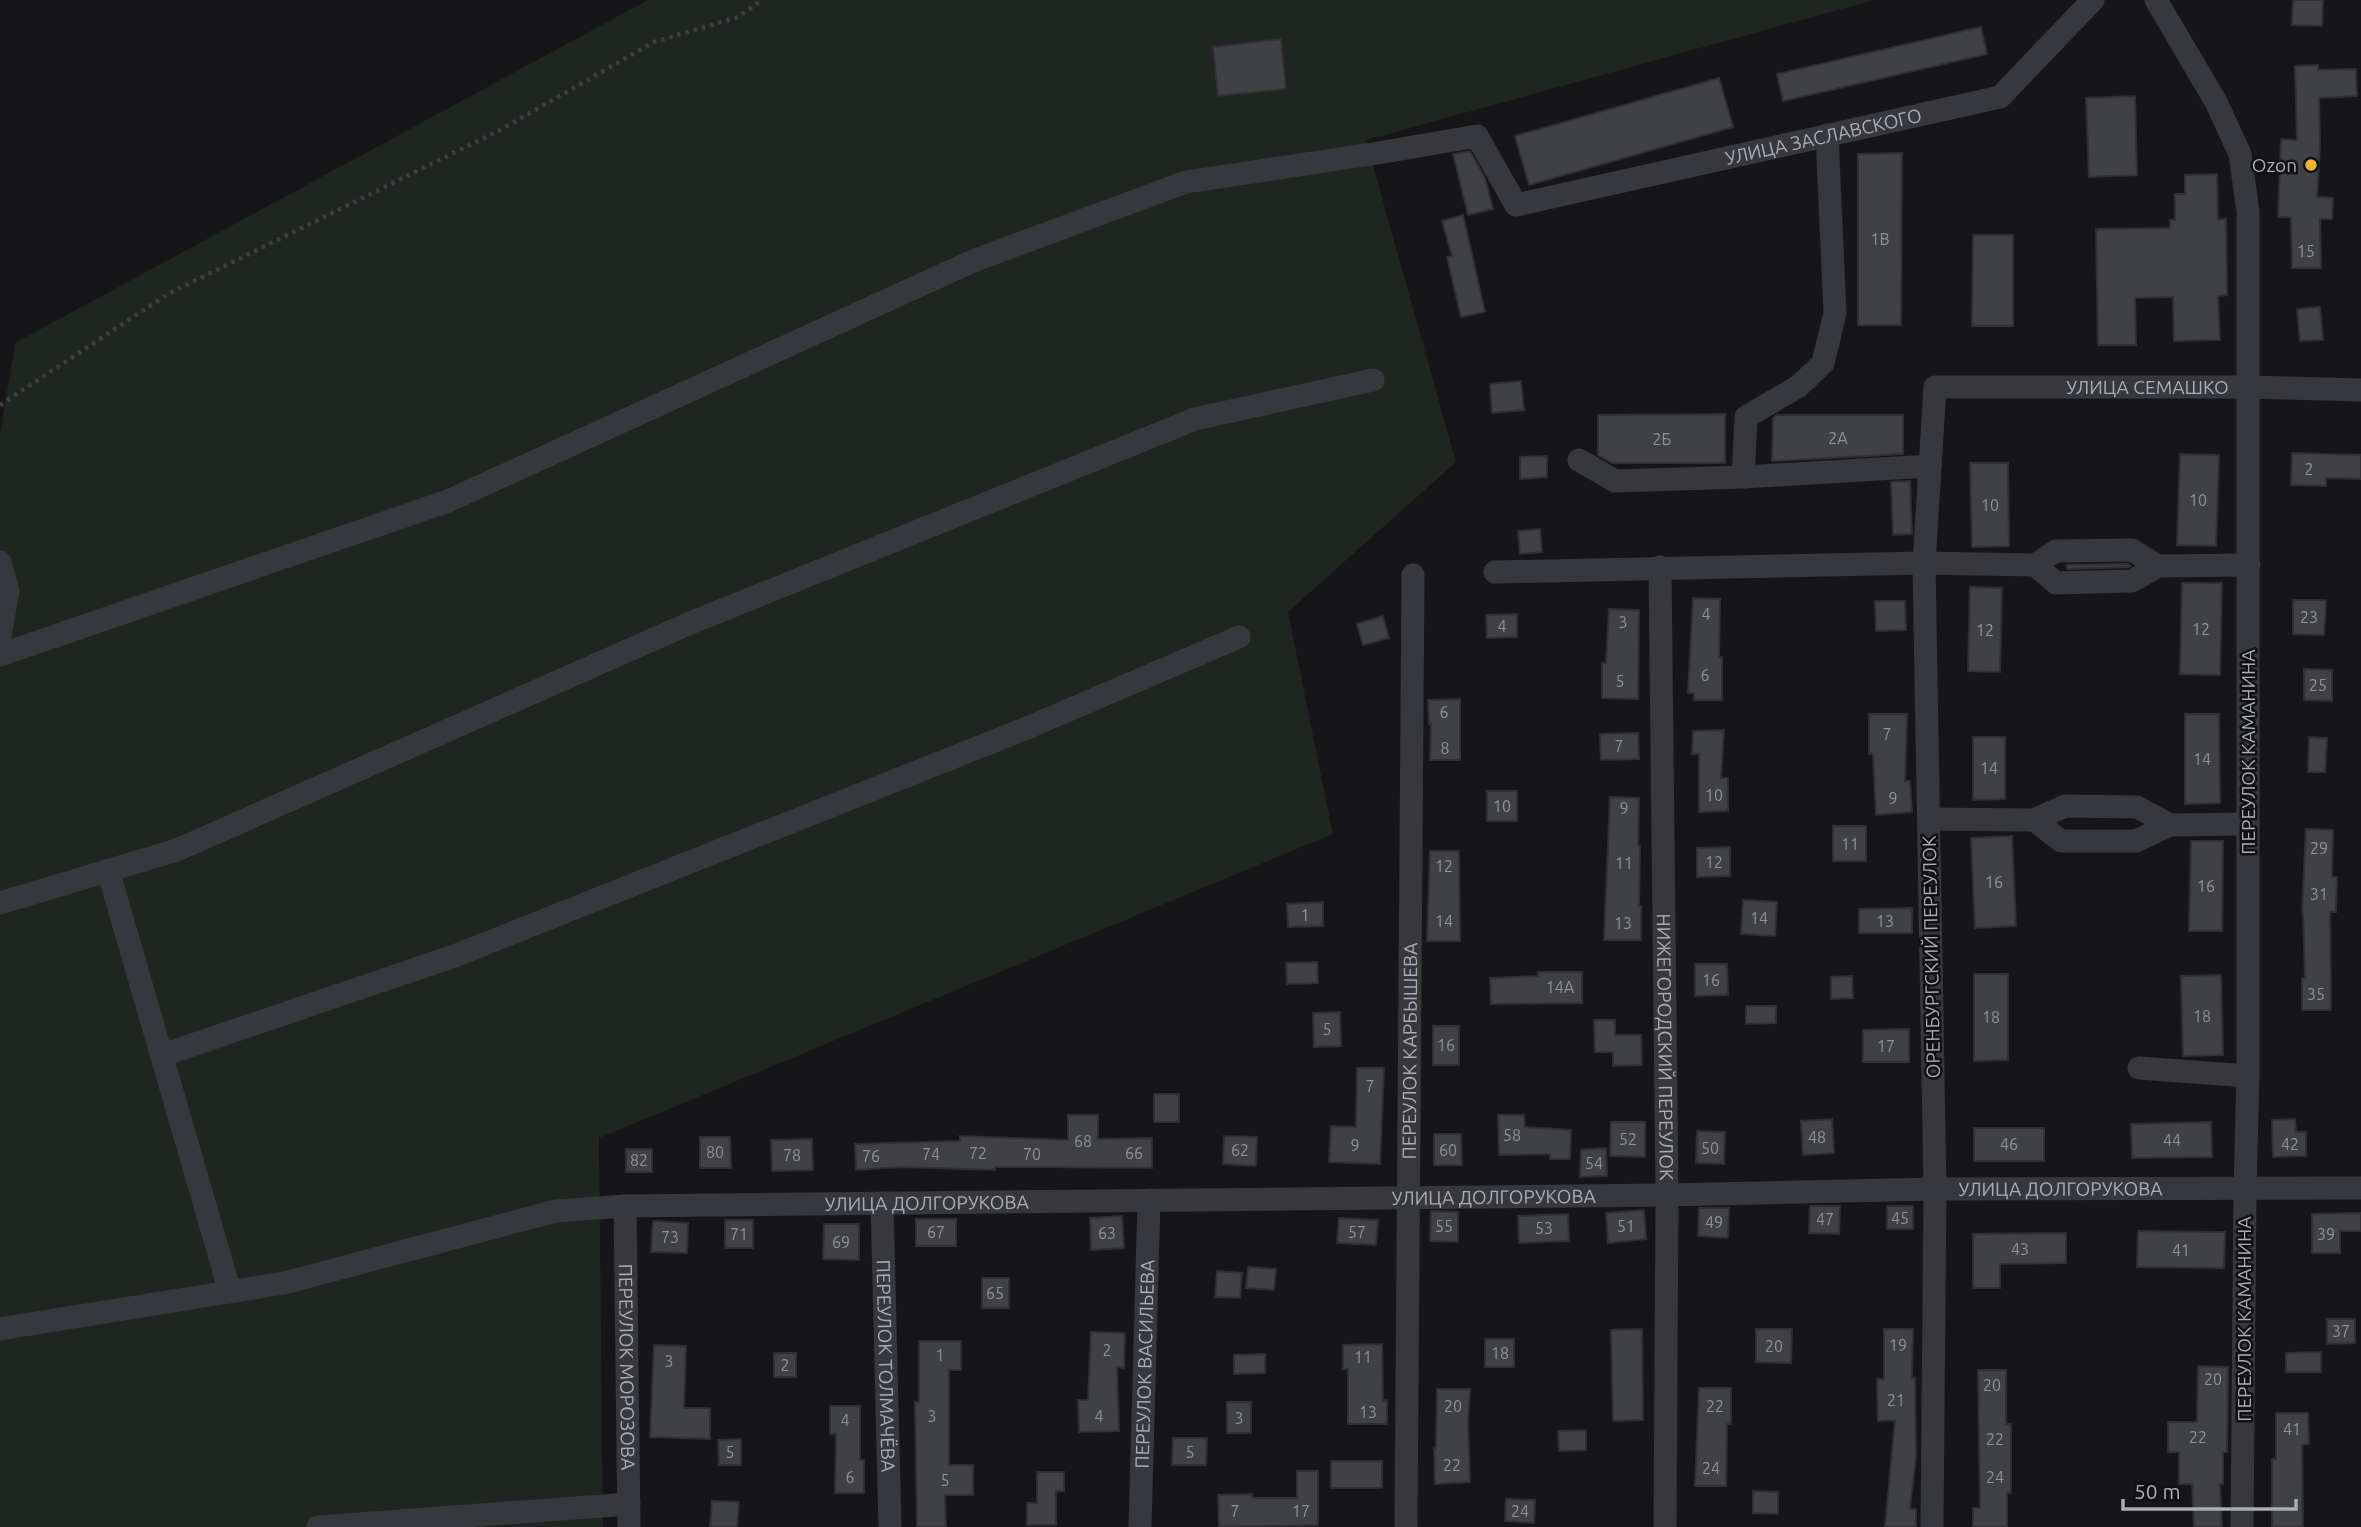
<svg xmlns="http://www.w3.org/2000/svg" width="2361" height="1527" font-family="Ubuntu,sans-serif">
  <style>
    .green { fill: #1e261f }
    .building { fill: #404145; stroke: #303034; stroke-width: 2 }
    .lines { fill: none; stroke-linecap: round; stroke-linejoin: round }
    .path { stroke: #3d3f44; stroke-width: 4.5; stroke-dasharray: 3.5 5; stroke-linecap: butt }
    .minor { stroke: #37383d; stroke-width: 23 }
    .poi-dot { fill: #f2b134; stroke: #111113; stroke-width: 2.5 }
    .labels { text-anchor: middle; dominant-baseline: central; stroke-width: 5; stroke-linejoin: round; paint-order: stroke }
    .number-label { font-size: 16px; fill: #8e929b }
    .street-label { font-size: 19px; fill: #a8adb8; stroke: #111113 }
    .poi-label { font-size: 19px; fill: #a8adb8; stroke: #111113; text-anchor: end }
  </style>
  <rect width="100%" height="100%" fill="#161618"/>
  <polygon class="green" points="648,0 1874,0 1366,140 1456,462 1288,612 1333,834 599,1138 603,1527 0,1527 0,433 15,343"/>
  <g class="building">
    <polygon points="2293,0 2323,0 2322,26 2292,25"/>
    <polygon points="1981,27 1987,54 1783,101 1777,74"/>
    <polygon points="1281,39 1286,89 1218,96 1213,47"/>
    <polygon points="2318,65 2318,70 2356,69 2357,96 2319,98 2320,145 2317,197 2333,198 2332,219 2320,219 2321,268 2292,268 2291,217 2278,217 2281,139 2297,140 2295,66"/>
    <polygon points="1719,78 1733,127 1529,185 1515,136"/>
    <polygon points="2135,96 2137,175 2089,177 2086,98"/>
    <polygon points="1470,151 1485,178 1493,209 1468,215 1453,154"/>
    <polygon points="1902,153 1901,325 1858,325 1858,154"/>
    <polygon points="2217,174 2218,220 2226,219 2227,295 2218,296 2220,340 2174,341 2173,297 2135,298 2136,345 2098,345 2096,229 2170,228 2170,220 2175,220 2175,194 2185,194 2185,175"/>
    <polygon points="1463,215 1485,312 1461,317 1447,257 1452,256 1442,221"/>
    <polygon points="1973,235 2013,235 2013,326 1972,326"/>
    <polygon points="2320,307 2323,340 2300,341 2297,309"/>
    <polygon points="1521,381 1524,410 1492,413 1490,384"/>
    <polygon points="1725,414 1725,463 1612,463 1598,455 1598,415"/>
    <polygon points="1777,415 1903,415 1903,454 1772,461 1773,418"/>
    <polygon points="2292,453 2361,455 2361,479 2326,478 2326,486 2291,485"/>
    <polygon points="2180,454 2219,455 2216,546 2177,545"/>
    <polygon points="1547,456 1547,477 1520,479 1520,457"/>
    <polygon points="1970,463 2008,463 2009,546 1972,547"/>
    <polygon points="1910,481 1912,534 1893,535 1891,482"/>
    <polygon points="1540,529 1542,552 1520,554 1518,531"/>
    <polygon points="2128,564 2130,566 2128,567 2067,569 2067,565"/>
    <polygon points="2182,583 2222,583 2220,675 2180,674"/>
    <polygon points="1970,587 2002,588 2000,672 1968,671"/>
    <polygon points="1693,598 1720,599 1719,657 1722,657 1722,700 1694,700 1694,693 1688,693"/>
    <polygon points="2293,600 2326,600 2324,635 2293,634"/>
    <polygon points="1875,601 1905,601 1906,630 1876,631"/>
    <polygon points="1609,609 1639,610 1638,699 1602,698 1602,663 1606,663"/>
    <polygon points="1517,614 1517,637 1487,638 1486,615"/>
    <polygon points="1383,616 1389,638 1363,645 1357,624"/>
    <polygon points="2304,669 2332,670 2332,701 2304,700"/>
    <polygon points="1460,699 1460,760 1430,760 1431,724 1429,724 1428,700"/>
    <polygon points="1869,714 1907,714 1905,781 1910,781 1912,812 1876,815 1873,754 1869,754"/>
    <polygon points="2185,714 2219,714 2220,803 2185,804"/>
    <polygon points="1724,730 1721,778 1728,778 1728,811 1699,812 1699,754 1692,754 1693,731"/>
    <polygon points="1638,733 1639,759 1601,760 1600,734"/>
    <polygon points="1973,737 2005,737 2005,799 1973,800"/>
    <polygon points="2309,737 2327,738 2325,772 2308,772"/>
    <rect x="1487" y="791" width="30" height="30"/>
    <polygon points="1610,797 1639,798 1638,846 1640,846 1639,906 1641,906 1641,940 1604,940"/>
    <rect x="1833" y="826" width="33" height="35"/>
    <polygon points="2306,829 2333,830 2332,877 2337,877 2336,912 2330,912 2331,1010 2302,1010 2302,978 2305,978 2303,912 2302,912"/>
    <polygon points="2012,836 2016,926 1975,928 1971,838"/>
    <polygon points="2191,841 2223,841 2222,931 2189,931"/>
    <polygon points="1730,847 1730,876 1697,877 1697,848"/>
    <polygon points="1430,851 1459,851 1460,941 1427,941"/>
    <polygon points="1743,900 1777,902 1775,936 1741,934"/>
    <polygon points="1323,902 1323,926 1288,927 1287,904"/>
    <polygon points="1912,908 1912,933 1859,933 1859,909"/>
    <polygon points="1317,962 1318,983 1287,984 1286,963"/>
    <polygon points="1695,964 1727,964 1728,995 1695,996"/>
    <polygon points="1538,972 1582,972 1582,1003 1491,1004 1490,978 1538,976"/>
    <polygon points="1974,974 2008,974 2008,1060 1974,1061"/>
    <polygon points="2221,975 2223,1055 2183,1056 2181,976"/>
    <polygon points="1852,976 1853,998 1831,999 1831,977"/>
    <polygon points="1746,1006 1776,1006 1776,1023 1746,1024"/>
    <polygon points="1340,1012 1341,1046 1314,1047 1313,1013"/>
    <polygon points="1594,1020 1615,1020 1615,1035 1641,1035 1642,1065 1613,1066 1613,1052 1595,1052"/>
    <rect x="1433" y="1026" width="26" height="39"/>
    <polygon points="1909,1029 1909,1062 1863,1062 1863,1030"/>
    <polygon points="1357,1068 1384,1068 1380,1164 1329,1162 1331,1126 1356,1127"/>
    <rect x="1154" y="1094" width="25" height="28"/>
    <polygon points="1068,1115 1098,1115 1098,1139 1152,1138 1152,1168 1045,1167 995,1167 995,1170 901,1167 856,1170 855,1144 960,1141 960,1136 1068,1140"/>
    <polygon points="1498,1115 1524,1115 1525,1127 1571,1130 1570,1159 1550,1159 1550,1154 1499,1155"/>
    <polygon points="1832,1119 1834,1153 1803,1155 1801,1121"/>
    <polygon points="2295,1119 2296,1132 2306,1132 2306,1156 2273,1157 2272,1120"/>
    <polygon points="1611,1122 1645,1122 1645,1157 1610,1156"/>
    <polygon points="2211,1122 2212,1157 2132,1158 2131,1124"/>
    <rect x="1974" y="1128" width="70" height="33"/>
    <polygon points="1697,1131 1725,1132 1724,1164 1696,1163"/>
    <polygon points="1434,1134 1461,1134 1462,1165 1434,1165"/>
    <polygon points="1224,1136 1257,1137 1256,1166 1223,1164"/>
    <polygon points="700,1137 730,1137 731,1168 700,1168"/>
    <polygon points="812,1139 813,1170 772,1171 771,1140"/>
    <polygon points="1606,1148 1607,1176 1580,1177 1581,1150"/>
    <rect x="626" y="1149" width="26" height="23"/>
    <polygon points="1810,1206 1840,1206 1839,1234 1809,1233"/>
    <rect x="1887" y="1206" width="26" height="23"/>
    <polygon points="1699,1208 1729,1208 1728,1238 1698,1236"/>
    <polygon points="1644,1210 1646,1239 1608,1243 1606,1213"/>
    <polygon points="1431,1211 1458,1212 1458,1242 1430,1241"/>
    <polygon points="2361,1213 2361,1231 2340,1231 2340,1253 2312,1253 2312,1214"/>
    <polygon points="1568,1214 1569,1241 1519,1243 1518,1216"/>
    <polygon points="1122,1216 1124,1248 1091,1250 1090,1218"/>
    <polygon points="1339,1218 1378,1220 1376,1245 1337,1243"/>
    <rect x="916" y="1219" width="40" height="27"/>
    <rect x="725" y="1220" width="28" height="28"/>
    <polygon points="653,1221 688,1223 687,1253 651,1252"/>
    <polygon points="824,1224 859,1224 859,1260 823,1259"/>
    <polygon points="2138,1231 2225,1232 2224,1268 2137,1267"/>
    <polygon points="2066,1233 2066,1263 2000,1264 2000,1288 1973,1288 1973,1234"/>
    <polygon points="1248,1267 1276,1269 1274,1290 1246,1288"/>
    <polygon points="1217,1271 1242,1273 1240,1298 1215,1297"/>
    <rect x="982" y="1278" width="27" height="30"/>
    <polygon points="2327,1319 2355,1319 2355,1343 2327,1344"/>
    <polygon points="1642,1329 1643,1420 1613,1421 1611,1330"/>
    <polygon points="1756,1329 1792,1329 1791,1363 1756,1362"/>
    <polygon points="1884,1329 1913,1329 1912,1378 1915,1378 1916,1456 1910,1509 1916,1509 1916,1527 1885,1527 1895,1420 1878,1421 1877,1379 1884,1379"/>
    <polygon points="1091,1332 1125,1333 1124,1368 1117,1367 1119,1431 1079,1432 1078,1400 1088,1400"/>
    <rect x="1485" y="1339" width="29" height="28"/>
    <polygon points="919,1341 961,1341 961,1370 949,1370 949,1465 973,1465 973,1495 945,1495 946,1527 917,1527 915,1402 919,1402"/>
    <polygon points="1382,1344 1383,1401 1387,1400 1387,1424 1348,1424 1348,1369 1343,1369 1343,1345"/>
    <polygon points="654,1345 686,1346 684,1408 710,1408 710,1439 650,1437"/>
    <polygon points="2321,1352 2321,1372 2286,1372 2286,1353"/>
    <rect x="774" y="1353" width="22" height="24"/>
    <polygon points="1265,1354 1265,1373 1234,1374 1234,1355"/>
    <polygon points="2198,1366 2228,1367 2227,1452 2223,1452 2223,1484 2220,1484 2222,1527 2194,1527 2192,1484 2179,1484 2179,1452 2168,1452 2168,1422 2197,1422"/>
    <polygon points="1978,1370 2006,1370 2006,1424 2011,1424 2011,1493 2007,1493 2007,1527 1973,1527 1973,1508 1980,1508"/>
    <polygon points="1699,1388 1731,1388 1731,1424 1727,1424 1726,1486 1695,1486"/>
    <polygon points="1437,1389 1470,1389 1468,1422 1470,1482 1435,1484 1434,1448 1436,1448"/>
    <rect x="1227" y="1402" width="24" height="31"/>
    <polygon points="830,1406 860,1406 860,1460 864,1460 864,1493 835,1493 836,1434 830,1434"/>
    <polygon points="2276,1413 2308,1413 2309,1444 2302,1445 2303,1527 2272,1527 2272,1459 2276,1459"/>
    <polygon points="1586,1430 1586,1450 1559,1451 1558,1431"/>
    <polygon points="1173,1438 1207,1438 1206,1465 1172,1465"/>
    <polygon points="741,1439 741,1465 719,1465 718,1440"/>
    <rect x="1331" y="1461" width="51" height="27"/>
    <polygon points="1297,1471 1318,1471 1318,1525 1219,1527 1218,1495 1252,1494 1252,1498 1297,1498"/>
    <polygon points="1037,1472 1064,1472 1064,1491 1056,1491 1056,1525 1027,1525 1027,1503 1037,1503"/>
    <polygon points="1753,1491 1778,1492 1778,1514 1753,1513"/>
    <polygon points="1506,1499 1535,1500 1534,1523 1505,1521"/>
    <polygon points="712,1501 739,1502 737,1527 710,1527"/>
  </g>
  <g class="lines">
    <polyline class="path" points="0,405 168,294 500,130 654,42 738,17 762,0"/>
    <g class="minor">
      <polyline points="2156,0 2216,102 2240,154 2248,212 2248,1076 2245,1190 2242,1527"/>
      <polyline points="1579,460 1615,481 1743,477 1746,417 1799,386 1823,363 1835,313 1827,135"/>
      <polyline points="1743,477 1930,466"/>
      <polyline points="0,562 8,591 0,636"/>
      <polyline points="2035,565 2056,551 2132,550 2158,566"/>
      <path id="s1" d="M1660,567l7,628 -2,332"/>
      <polyline points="1495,572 1924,563 2035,565 2056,583 2132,581 2158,566 2249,565"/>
      <path id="s2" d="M0,655l448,-154 525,-240 213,-79 192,-29 99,-17 39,69 484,-108 93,-97"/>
      <polyline points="1929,819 2034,820 2061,841 2136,841 2170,825 2248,824"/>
      <polyline points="2034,820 2065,806 2137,807 2170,825"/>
      <polyline points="108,870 230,1292"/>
      <polyline points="0,903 177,850 688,624 1195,419 1373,380"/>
      <polyline points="163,1055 457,955 1027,728 1239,637"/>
      <polyline points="2139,1068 2248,1076"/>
      <path id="s3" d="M882,1203l8,324"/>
      <path id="s4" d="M625,1206l4,321"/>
      <path id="s5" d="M0,1329l284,-46 272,-72 69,-5 1042,-11 268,-6 426,-1"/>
      <polyline points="318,1527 629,1504"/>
      <path id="s6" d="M1140,1527l9,-327"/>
      <path id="s7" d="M1406,1527l7,-952"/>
      <path id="s8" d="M1932,1527l3,-338 -11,-626 11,-176h312l114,3"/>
    </g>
  </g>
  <circle class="poi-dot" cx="2311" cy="165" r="7"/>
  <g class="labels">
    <g class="number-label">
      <text x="1880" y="239">1В</text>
      <text x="2306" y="251">15</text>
      <text x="1838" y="438">2А</text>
      <text x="1662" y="439">2Б</text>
      <text x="2309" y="469">2</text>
      <text x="2198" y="500">10</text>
      <text x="1990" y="505">10</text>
      <text x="1706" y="614">4</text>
      <text x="2309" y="617">23</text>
      <text x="1623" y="622">3</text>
      <text x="1502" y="626">4</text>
      <text x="2201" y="629">12</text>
      <text x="1985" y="630">12</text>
      <text x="1705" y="675">6</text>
      <text x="1620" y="681">5</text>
      <text x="2318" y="685">25</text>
      <text x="1444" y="712">6</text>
      <text x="1887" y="734">7</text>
      <text x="1619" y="746">7</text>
      <text x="1445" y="748">8</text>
      <text x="2202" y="759">14</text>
      <text x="1989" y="768">14</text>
      <text x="1714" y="795">10</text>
      <text x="1893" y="798">9</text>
      <text x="1502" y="806">10</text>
      <text x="1624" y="808">9</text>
      <text x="1850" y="844">11</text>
      <text x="2319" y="848">29</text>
      <text x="1714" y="862">12</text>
      <text x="1624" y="863">11</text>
      <text x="1444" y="866">12</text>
      <text x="1994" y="882">16</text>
      <text x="2206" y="886">16</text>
      <text x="2319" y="894">31</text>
      <text x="1305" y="915">1</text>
      <text x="1759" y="918">14</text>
      <text x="1444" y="921">14</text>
      <text x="1885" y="921">13</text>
      <text x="1623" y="923">13</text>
      <text x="1711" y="980">16</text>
      <text x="1560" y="987">14А</text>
      <text x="2316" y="994">35</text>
      <text x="2202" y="1016">18</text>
      <text x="1991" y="1017">18</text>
      <text x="1327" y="1029">5</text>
      <text x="1446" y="1045">16</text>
      <text x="1886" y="1046">17</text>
      <text x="1370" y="1086">7</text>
      <text x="1512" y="1135">58</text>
      <text x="1817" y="1137">48</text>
      <text x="1628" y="1139">52</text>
      <text x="2172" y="1140">44</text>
      <text x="1083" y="1141">68</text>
      <text x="2009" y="1144">46</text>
      <text x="2290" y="1144">42</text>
      <text x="1355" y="1145">9</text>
      <text x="1710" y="1148">50</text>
      <text x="1240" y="1150">62</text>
      <text x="1448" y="1150">60</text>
      <text x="715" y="1152">80</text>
      <text x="978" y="1153">72</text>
      <text x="1134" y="1153">66</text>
      <text x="931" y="1154">74</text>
      <text x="1032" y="1154">70</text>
      <text x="792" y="1155">78</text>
      <text x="871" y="1156">76</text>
      <text x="639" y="1160">82</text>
      <text x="1594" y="1163">54</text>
      <text x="1900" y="1218">45</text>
      <text x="1825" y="1219">47</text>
      <text x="1714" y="1222">49</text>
      <text x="1444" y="1226">55</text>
      <text x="1626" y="1226">51</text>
      <text x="1544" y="1228">53</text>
      <text x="936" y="1232">67</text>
      <text x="1357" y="1232">57</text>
      <text x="1107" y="1233">63</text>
      <text x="739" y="1234">71</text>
      <text x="2326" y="1234">39</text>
      <text x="670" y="1237">73</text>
      <text x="841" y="1242">69</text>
      <text x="2020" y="1249">43</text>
      <text x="2181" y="1250">41</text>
      <text x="995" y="1293">65</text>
      <text x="2341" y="1331">37</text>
      <text x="1898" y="1345">19</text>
      <text x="1774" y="1346">20</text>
      <text x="1107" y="1350">2</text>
      <text x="1500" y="1353">18</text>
      <text x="940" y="1355">1</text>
      <text x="1363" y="1357">11</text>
      <text x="669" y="1361">3</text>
      <text x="785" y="1365">2</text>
      <text x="2213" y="1379">20</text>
      <text x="1992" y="1385">20</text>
      <text x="1896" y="1400">21</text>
      <text x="1453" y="1406">20</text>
      <text x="1715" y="1406">22</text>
      <text x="1368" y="1412">13</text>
      <text x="932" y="1416">3</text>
      <text x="1099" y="1416">4</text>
      <text x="1239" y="1418">3</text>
      <text x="845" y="1420">4</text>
      <text x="2292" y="1429">41</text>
      <text x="2198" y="1437">22</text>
      <text x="1995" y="1439">22</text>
      <text x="730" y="1452">5</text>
      <text x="1190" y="1452">5</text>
      <text x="1452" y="1465">22</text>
      <text x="1711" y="1468">24</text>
      <text x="850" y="1477">6</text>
      <text x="1995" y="1477">24</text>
      <text x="945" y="1480">5</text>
      <text x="1235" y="1511">7</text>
      <text x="1301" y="1511">17</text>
      <text x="1520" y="1511">24</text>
    </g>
    <g class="street-label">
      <text stroke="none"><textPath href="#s2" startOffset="1967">УЛИЦА ЗАСЛАВСКОГО</textPath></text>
      <text stroke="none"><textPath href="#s8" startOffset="1353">УЛИЦА СЕМАШКО</textPath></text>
      <text transform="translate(2248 752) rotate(-90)">ПЕРЕУЛОК КАМАНИНА</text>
      <text transform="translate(1931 957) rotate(-91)">ОРЕНБУРГСКИЙ ПЕРЕУЛОК</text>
      <text stroke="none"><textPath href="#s1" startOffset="480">НИЖЕГОРОДСКИЙ ПЕРЕУЛОК</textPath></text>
      <text stroke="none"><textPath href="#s7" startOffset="476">ПЕРЕУЛОК КАРБЫШЕВА</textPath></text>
      <text stroke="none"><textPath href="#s5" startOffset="2074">УЛИЦА ДОЛГОРУКОВА</textPath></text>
      <text stroke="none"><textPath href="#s5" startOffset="1507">УЛИЦА ДОЛГОРУКОВА</textPath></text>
      <text stroke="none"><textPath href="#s5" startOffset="940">УЛИЦА ДОЛГОРУКОВА</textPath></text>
      <text transform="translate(2244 1319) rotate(-90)">ПЕРЕУЛОК КАМАНИНА</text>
      <text stroke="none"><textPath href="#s6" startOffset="163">ПЕРЕУЛОК ВАСИЛЬЕВА</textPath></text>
      <text stroke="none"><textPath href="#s3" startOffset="163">ПЕРЕУЛОК ТОЛМАЧЁВА</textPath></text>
      <text stroke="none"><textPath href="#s4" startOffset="161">ПЕРЕУЛОК МОРОЗОВА</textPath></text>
    </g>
    <g class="poi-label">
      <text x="2297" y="165">Ozon</text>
    </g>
  </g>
  <path d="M2123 1499v10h173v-10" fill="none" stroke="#a8adb8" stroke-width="3.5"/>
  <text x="2134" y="1499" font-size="21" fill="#a8adb8" stroke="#111113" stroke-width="5" paint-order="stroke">50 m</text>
</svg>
